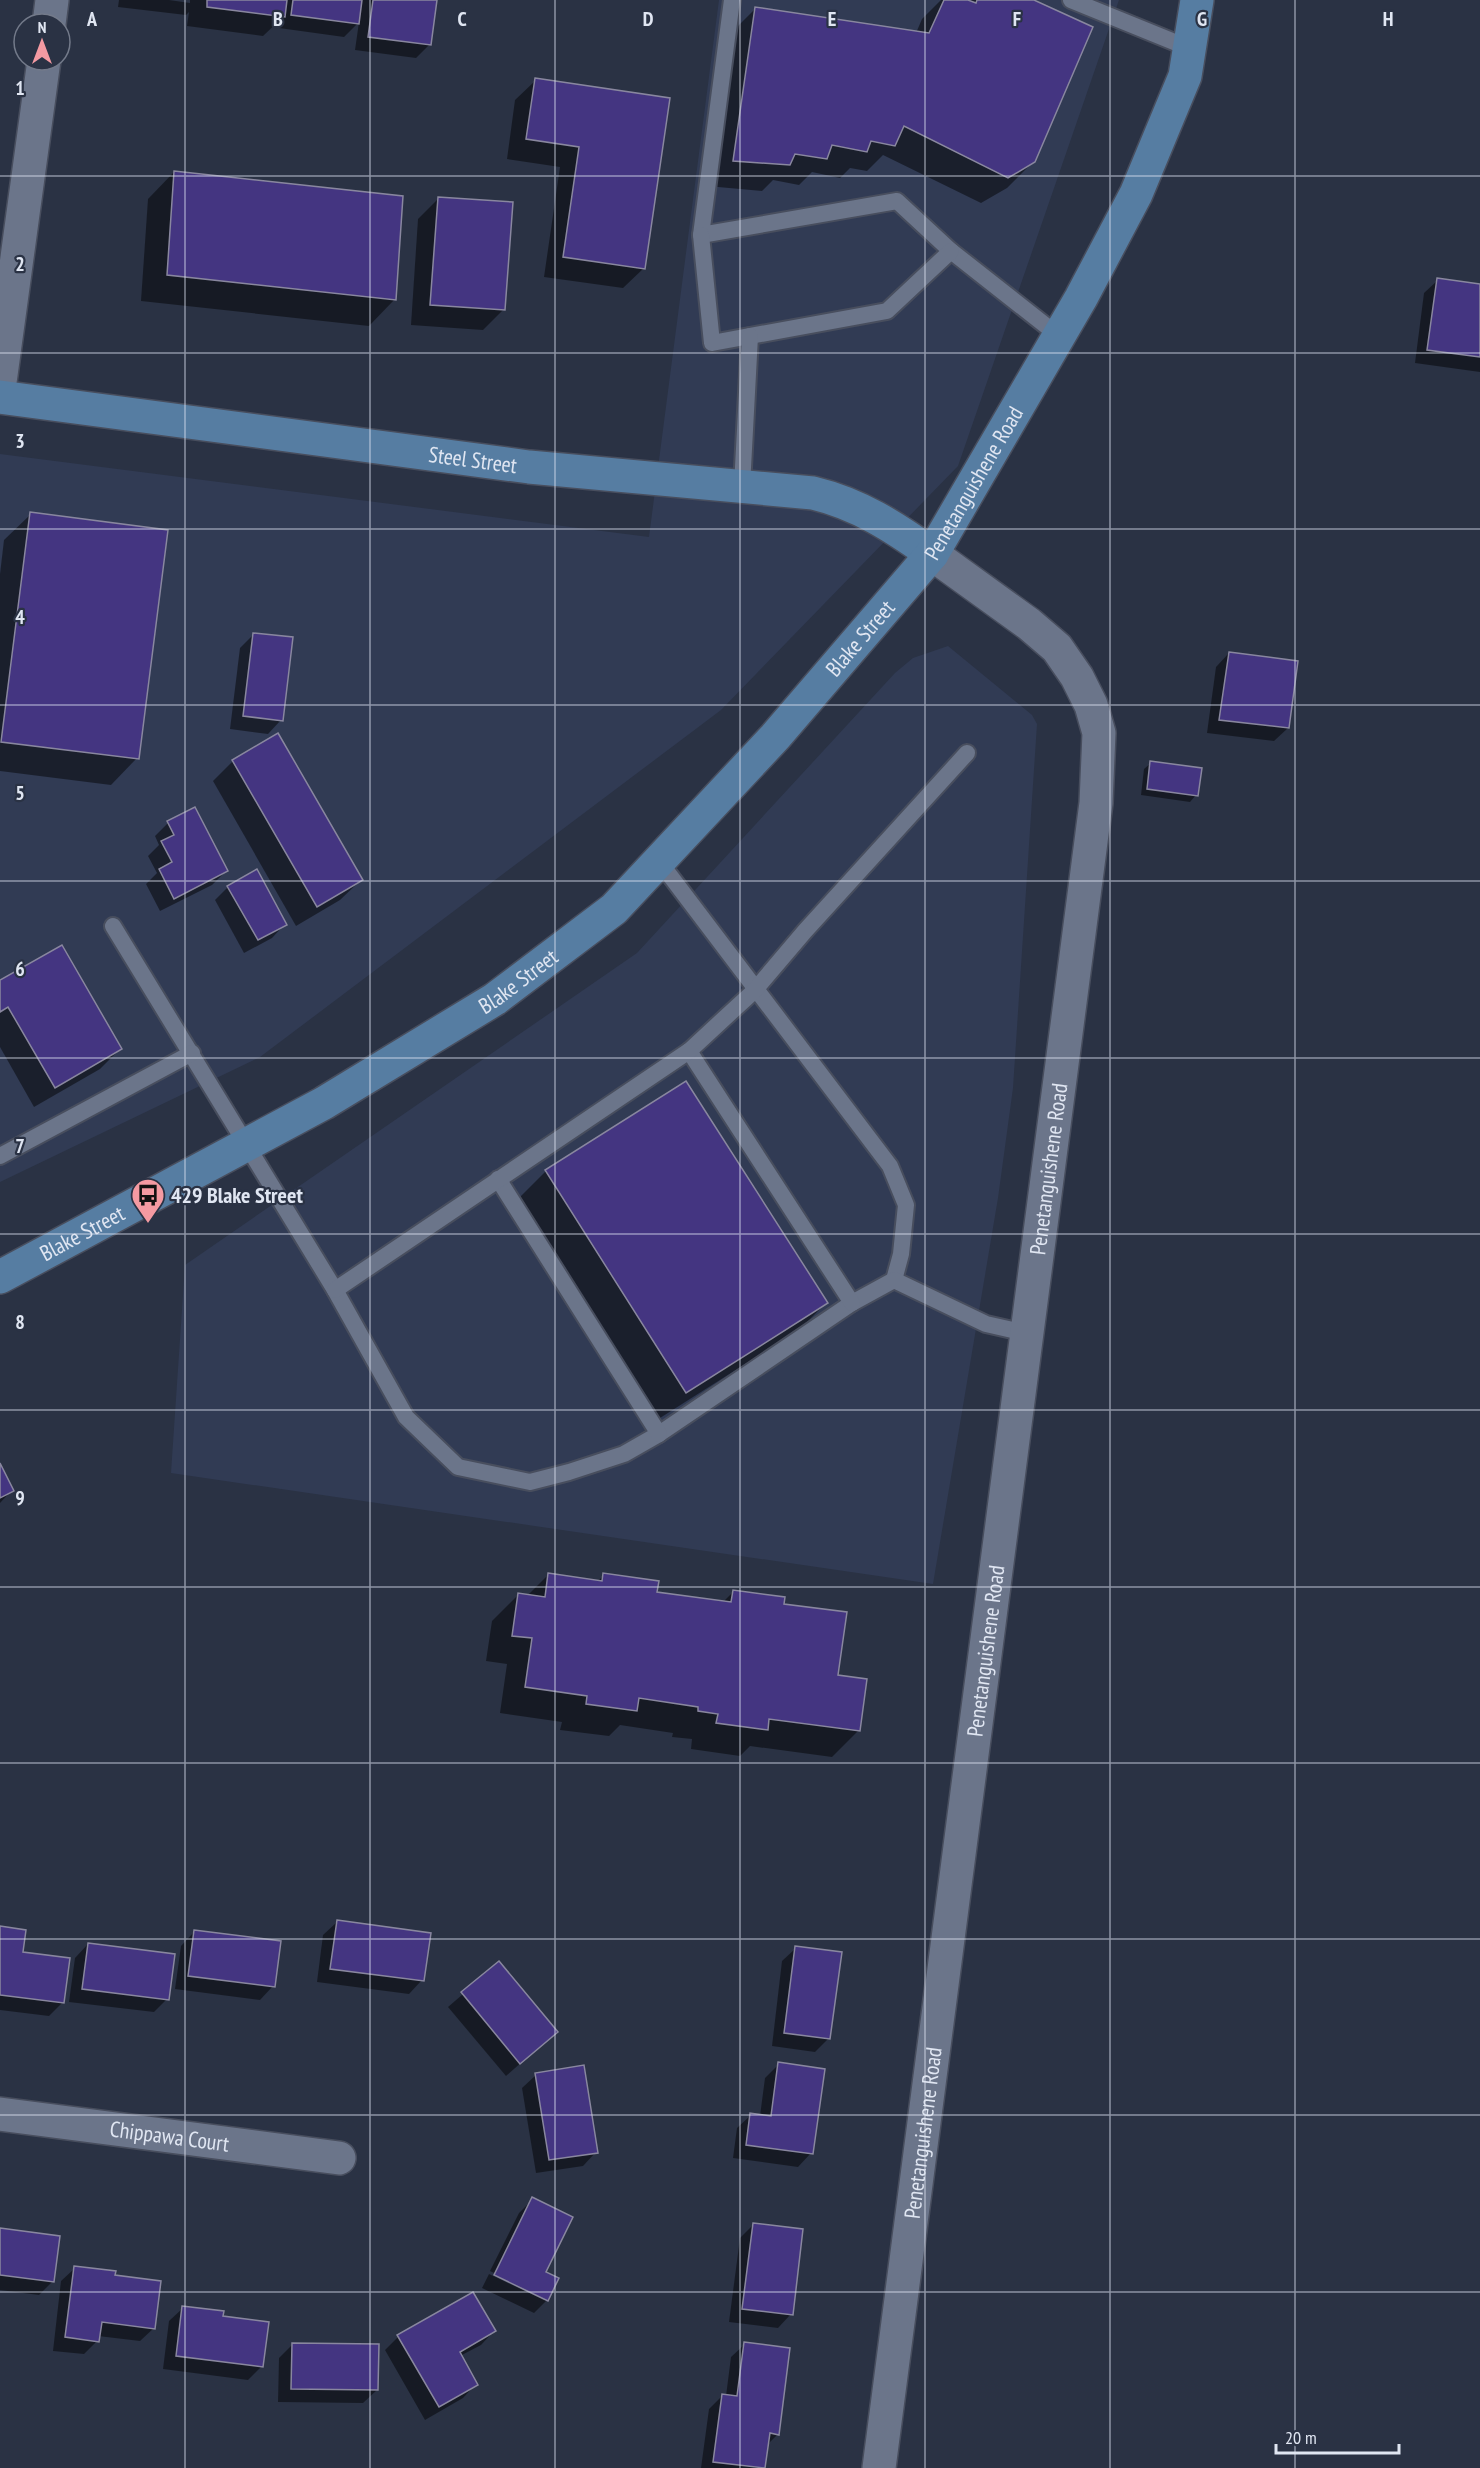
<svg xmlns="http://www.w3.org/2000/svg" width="1480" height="2468" font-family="'PT Sans Narrow',sans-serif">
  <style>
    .built { fill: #313b54 }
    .shadow { fill: #0007 }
    .building { fill: #443581; stroke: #89879f; stroke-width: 1.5 }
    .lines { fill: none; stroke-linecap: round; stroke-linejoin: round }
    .lane-casing { stroke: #484e5e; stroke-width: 20 }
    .street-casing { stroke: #484e5e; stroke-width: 36 }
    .secondary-casing { stroke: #484e5e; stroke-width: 36 }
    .lane { stroke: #6b758a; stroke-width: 16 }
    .street { stroke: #6b758a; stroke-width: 33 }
    .secondary { stroke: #567da2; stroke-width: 33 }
    .grid { fill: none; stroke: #e0e6f2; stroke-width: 1.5; stroke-opacity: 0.55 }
    .labels { text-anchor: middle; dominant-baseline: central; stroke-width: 4.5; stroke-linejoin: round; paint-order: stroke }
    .street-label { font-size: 22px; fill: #e0e6f2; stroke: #2a3244 }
    .poi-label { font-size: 22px; font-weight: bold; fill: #e0e6f2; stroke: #2a3244; text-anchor: start }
    .grid-label { font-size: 20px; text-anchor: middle; font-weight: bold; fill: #e0e6f2; stroke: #2a3244; stroke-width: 4.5; stroke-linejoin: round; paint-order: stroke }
  </style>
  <rect width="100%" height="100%" fill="#2a3244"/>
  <g class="built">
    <polygon points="719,0 1119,0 958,466 721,710 260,1057 0,1182 0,454 649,537"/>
    <polygon points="948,646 1032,715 1037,724 1013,1088 998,1198 933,1584 171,1473 185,1265 637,953 895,673 913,658"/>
  </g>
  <g class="shadow">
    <polygon points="119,0 169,0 190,3 190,0 436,0 430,44 416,58 355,50 359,22 344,37 279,28 280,20 263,36 187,26 189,12 186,15 118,7"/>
    <polygon points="941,0 1031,0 1034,161 1007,188 981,203 883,155 867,171 850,168 840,178 812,172 799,185 773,180 762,191 707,186 729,35 755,9 916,33 922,19"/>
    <polygon points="536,80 668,99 644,268 623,288 544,277 560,167 507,159 515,100"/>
    <polygon points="174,172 395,299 369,326 141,301 148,199"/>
    <polygon points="439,198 503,310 483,330 411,325 418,219"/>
    <polygon points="1438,280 1480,285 1480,372 1415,363 1424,293"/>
    <polygon points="31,514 137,758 111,785 0,771 0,574 4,540"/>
    <polygon points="254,634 281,720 268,734 230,729 240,648"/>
    <polygon points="1229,653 1288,728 1274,741 1207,733 1216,667"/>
    <polygon points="233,761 361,880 340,900 296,926 213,781"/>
    <polygon points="1151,763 1196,795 1190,802 1141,795 1144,769"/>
    <polygon points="168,823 226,871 212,885 160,911 146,884 157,873 148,856 159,845 155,836"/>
    <polygon points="228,887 285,924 272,938 244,953 215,900"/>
    <polygon points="0,981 120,1049 100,1069 34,1107 0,1047"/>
    <polygon points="686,1083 826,1303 800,1329 660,1418 519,1198 545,1172"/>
    <polygon points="0,1467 12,1490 0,1503"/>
    <polygon points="548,1575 597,1582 604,1575 656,1594 723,1602 733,1592 783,1605 837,1677 858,1731 832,1757 750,1746 740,1756 691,1749 692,1739 672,1737 673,1733 620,1725 609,1736 560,1730 562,1722 500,1713 507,1664 486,1661 492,1621 518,1595 527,1596"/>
    <polygon points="337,1922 422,1980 409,1994 317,1982 323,1935"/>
    <polygon points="0,1928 63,2002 49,2016 0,2010"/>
    <polygon points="194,1932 273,1986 260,2000 175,1989 181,1946"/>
    <polygon points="88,1944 167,1999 154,2012 69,2002 75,1958"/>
    <polygon points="796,1948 829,2038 815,2052 772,2046 782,1961"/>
    <polygon points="499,1963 556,2032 506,2076 448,2007"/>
    <polygon points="779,2064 811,2153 798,2167 733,2158 737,2128 751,2115 760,2116 765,2078"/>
    <polygon points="536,2075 596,2152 583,2166 536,2173 522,2088"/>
    <polygon points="533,2199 547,2300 534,2313 482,2288 489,2274 544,2300 544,2297 490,2271 519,2213"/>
    <polygon points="754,2224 791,2314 778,2328 729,2322 740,2238"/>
    <polygon points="0,2230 53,2281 39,2295 0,2290"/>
    <polygon points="75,2268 114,2277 154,2328 140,2341 98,2336 97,2341 84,2354 53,2351 61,2281"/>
    <polygon points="183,2308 222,2317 262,2366 248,2380 163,2369 169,2321"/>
    <polygon points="494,2331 481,2345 460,2356 476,2384 463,2398 425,2420 385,2350 398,2337"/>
    <polygon points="293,2344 377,2390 363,2403 278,2402 279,2358"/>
    <polygon points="745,2344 778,2434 767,2445 763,2468 701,2468 709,2409 722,2396 726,2396 731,2357"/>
  </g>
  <g class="building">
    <polygon points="207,0 287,0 285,17 207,7"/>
    <polygon points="293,0 362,0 359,24 291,15"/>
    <polygon points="373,0 437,0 431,45 368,37"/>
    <polygon points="944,0 968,0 976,3 977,0 1034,0 1093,27 1035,162 1008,178 904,126 895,146 871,141 867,152 832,145 827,159 795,154 790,165 733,161 755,7 929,33"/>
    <polygon points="535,78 670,98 645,269 563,257 579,147 526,139"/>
    <polygon points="174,171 403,196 396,300 167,275"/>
    <polygon points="438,197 513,202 505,310 430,305"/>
    <polygon points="1437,278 1480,284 1480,357 1427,350"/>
    <polygon points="30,512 168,530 139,759 1,742"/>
    <polygon points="253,633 293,637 283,721 243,716"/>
    <polygon points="1229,652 1298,661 1289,728 1219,720"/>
    <polygon points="278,733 363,880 317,907 232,760"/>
    <polygon points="1150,761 1202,768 1198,796 1147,789"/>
    <polygon points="195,807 228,871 174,899 159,869 172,862 161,841 174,835 167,821"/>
    <polygon points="257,869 287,925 258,940 227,886"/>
    <polygon points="62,945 122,1049 55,1088 8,1007 0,1012 0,980"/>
    <polygon points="686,1081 828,1303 686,1393 545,1170"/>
    <polygon points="0,1463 14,1491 0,1498"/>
    <polygon points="548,1573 602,1581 603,1573 659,1581 657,1592 731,1602 733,1590 785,1597 784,1604 847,1612 838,1675 867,1679 860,1731 769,1719 768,1730 716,1723 718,1714 698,1711 698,1707 639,1698 637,1711 586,1704 587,1696 525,1687 532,1638 512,1636 518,1593 545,1597"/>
    <polygon points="337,1920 431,1933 424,1981 330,1969"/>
    <polygon points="0,1926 26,1930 23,1952 70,1958 64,2003 0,1995"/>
    <polygon points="194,1930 281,1941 275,1987 188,1976"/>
    <polygon points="88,1943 175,1954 169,2000 82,1989"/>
    <polygon points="795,1946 842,1952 830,2039 784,2033"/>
    <polygon points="499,1961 558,2032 520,2064 461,1992"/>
    <polygon points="778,2062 825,2069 813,2154 746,2145 750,2113 771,2116"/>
    <polygon points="584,2065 598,2153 549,2160 535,2073"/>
    <polygon points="532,2197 573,2217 546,2272 559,2278 548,2301 494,2275"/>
    <polygon points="753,2223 803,2229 793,2315 742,2309"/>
    <polygon points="0,2228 60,2236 54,2282 0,2275"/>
    <polygon points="74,2266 116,2271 115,2275 161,2281 155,2329 102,2322 99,2342 65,2337"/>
    <polygon points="473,2292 496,2331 460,2352 478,2385 439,2407 397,2335"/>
    <polygon points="182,2306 224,2311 223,2316 269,2322 263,2367 176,2356"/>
    <polygon points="744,2342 790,2348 779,2435 770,2433 765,2468 713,2462 722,2394 737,2396"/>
    <polygon points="292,2343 379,2344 378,2390 291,2389"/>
  </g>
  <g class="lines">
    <defs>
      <g id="lane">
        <polyline points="732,0 701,235 897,201 951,251 1059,336"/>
        <polyline points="1071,0 1189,48"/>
        <polyline points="701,235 712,343 887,311 951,251"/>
        <polyline points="742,486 750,336"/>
        <polyline points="659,861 890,1166 906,1205 901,1254 894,1280"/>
        <polyline points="113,926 335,1290 406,1417 458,1467 530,1482 569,1472 624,1454 659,1434 852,1303 894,1280 986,1324 1026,1333"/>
        <polyline points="689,1051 852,1303"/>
        <polyline points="0,1156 192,1053"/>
        <polyline points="498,1179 659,1434"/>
        <polyline points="335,1290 689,1051 755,990 805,931 967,753"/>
      </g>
      <g id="street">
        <polyline points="49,24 52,0"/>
        <polyline points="0,382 44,60"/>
        <path id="s1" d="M0,2114l339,44"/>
        <path id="s2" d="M879,2468l217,-1665 3,-70 -8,-28 -14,-28 -20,-29 -28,-24 -97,-70"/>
      </g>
      <g id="secondary">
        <path id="s3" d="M0,397l529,70 284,26c46,11 81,34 119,61"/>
        <path id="s4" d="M0,1277l324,-174 171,-104 119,-90 161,-172 157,-183 149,-256 55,-104 49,-118 12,-76"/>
      </g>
    </defs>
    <use href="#lane" class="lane-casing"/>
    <use href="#street" class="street-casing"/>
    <use href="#secondary" class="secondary-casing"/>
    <use href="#lane" class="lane"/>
    <use href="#street" class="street"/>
    <use href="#secondary" class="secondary"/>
  </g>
  <path class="grid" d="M185,0v2468M370,0v2468M555,0v2468M740,0v2468M925,0v2468M1110,0v2468M1295,0v2468M0,176h1480M0,353h1480M0,529h1480M0,705h1480M0,881h1480M0,1058h1480M0,1234h1480M0,1410h1480M0,1587h1480M0,1763h1480M0,1939h1480M0,2115h1480M0,2292h1480"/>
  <defs>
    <symbol id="bus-pin" viewBox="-11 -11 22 30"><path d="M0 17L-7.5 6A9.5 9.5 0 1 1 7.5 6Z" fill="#f49aa2" stroke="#2a3244"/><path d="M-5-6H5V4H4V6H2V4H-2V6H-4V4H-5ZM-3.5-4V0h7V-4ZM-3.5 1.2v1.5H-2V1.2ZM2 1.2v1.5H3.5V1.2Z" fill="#111"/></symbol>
  </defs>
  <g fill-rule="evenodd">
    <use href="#bus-pin" x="129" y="1176" width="38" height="52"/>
  </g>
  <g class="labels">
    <g class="street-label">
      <text stroke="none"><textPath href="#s3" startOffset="477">Steel Street</textPath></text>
      <text stroke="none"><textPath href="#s4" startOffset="1276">Penetanguishene Road</textPath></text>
      <text stroke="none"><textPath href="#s4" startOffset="1083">Blake Street</textPath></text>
      <text stroke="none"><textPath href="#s4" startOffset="597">Blake Street</textPath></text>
      <text stroke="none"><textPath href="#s2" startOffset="1310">Penetanguishene Road</textPath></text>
      <text stroke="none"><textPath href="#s4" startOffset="93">Blake Street</textPath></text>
      <text stroke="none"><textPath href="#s2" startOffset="824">Penetanguishene Road</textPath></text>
      <text stroke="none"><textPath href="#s2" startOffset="338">Penetanguishene Road</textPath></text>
      <text stroke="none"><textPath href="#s1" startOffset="171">Chippawa Court</textPath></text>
    </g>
    <g class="poi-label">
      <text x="171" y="1195">429 Blake Street</text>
    </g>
  </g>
  <g class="grid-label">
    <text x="92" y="26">A</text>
    <text x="278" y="26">B</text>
    <text x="462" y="26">C</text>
    <text x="648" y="26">D</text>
    <text x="832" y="26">E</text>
    <text x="1017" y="26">F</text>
    <text x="1202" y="26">G</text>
    <text x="1388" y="26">H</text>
    <text x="20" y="95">1</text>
    <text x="20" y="271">2</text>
    <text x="20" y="448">3</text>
    <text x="20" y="624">4</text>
    <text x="20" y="800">5</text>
    <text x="20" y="976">6</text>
    <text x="20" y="1153">7</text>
    <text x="20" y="1329">8</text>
    <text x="20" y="1505">9</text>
  </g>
  <g transform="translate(42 42)"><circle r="28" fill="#2a3244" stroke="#737a8a" stroke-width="1.5"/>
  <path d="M0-4.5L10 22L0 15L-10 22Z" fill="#f49aa2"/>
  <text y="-9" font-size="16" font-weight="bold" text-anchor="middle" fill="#e0e6f2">N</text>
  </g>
  <path d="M1276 2444v9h123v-9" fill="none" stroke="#e0e6f2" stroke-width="3"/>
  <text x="1285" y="2444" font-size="18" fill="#e0e6f2" stroke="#2a3244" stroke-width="4.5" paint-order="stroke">20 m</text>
</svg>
